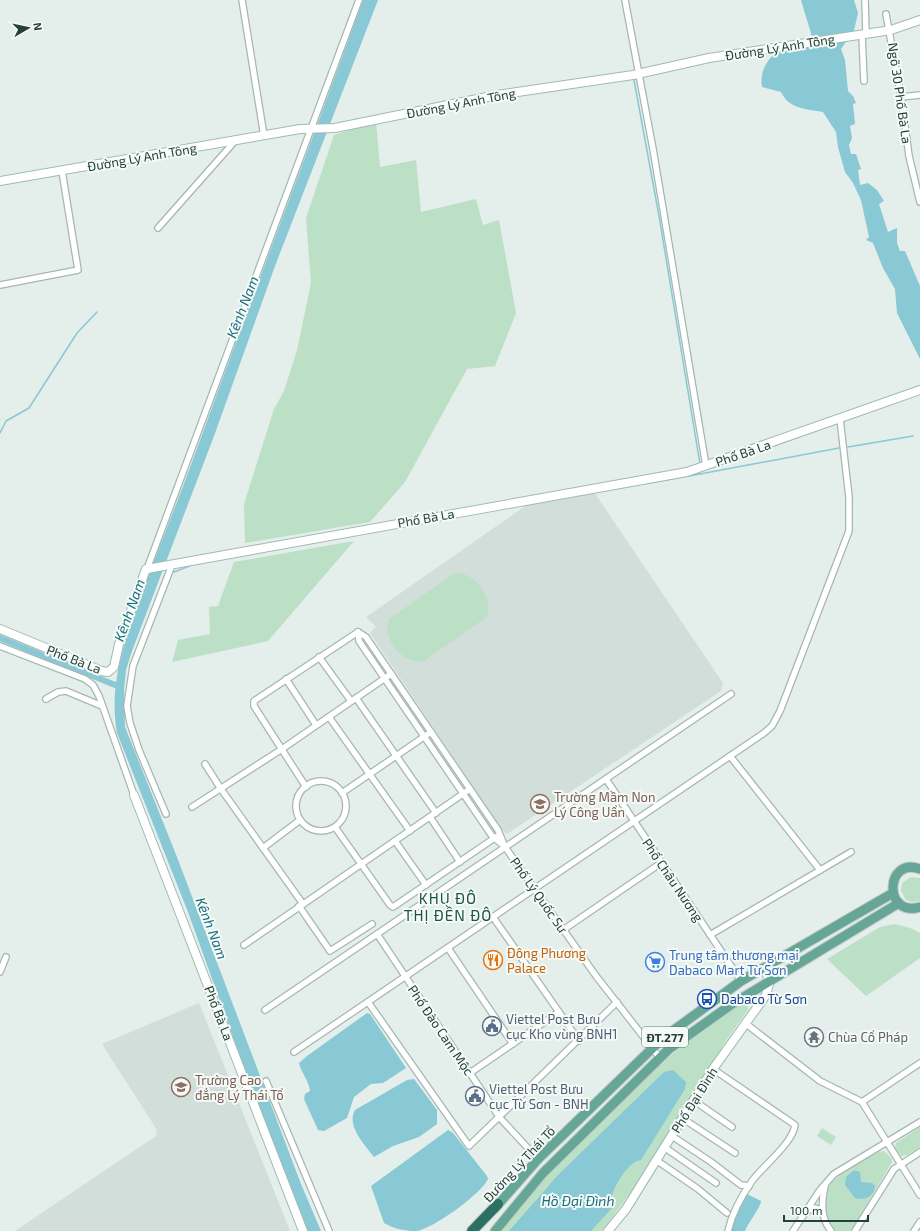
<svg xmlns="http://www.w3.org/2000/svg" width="920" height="1231" font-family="'Exo 2',sans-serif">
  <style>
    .built { fill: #d2ded9 }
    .green { fill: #bce0c6 }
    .water { fill: #89c8d5 }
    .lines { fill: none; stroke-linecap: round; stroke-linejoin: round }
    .stream { stroke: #89c8d5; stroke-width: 1.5 }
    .canal { stroke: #89c8d5; stroke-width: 6 }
    .street-casing { stroke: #a6b7b1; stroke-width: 8 }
    .secondary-casing { stroke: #a1bab2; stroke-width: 10 }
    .primary-casing { stroke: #c1cac8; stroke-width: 11 }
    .highway-casing { stroke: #c1cac8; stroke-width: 12 }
    .street { stroke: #fff; stroke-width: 5.5 }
    .secondary { stroke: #fff; stroke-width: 8 }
    .primary { stroke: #66a697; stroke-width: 9 }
    .highway { stroke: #2c6f63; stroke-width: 10 }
    .labels { text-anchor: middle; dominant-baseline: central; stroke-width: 4; stroke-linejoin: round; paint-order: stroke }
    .shield { fill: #f5faf7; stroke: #617872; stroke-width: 1 }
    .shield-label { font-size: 12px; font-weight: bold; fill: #224139 }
    .street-label { font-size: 13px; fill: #224139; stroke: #f5faf7 }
    .education-label { font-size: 13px; fill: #785e54; stroke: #f5faf7; text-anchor: start }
    .food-label { font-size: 13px; fill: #c56008; stroke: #f5faf7; text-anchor: start }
    .shop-label { font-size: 13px; fill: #366cbe; stroke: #f5faf7; text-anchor: start }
    .transit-label { font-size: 13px; fill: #164399; stroke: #f5faf7; text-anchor: start }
    .service-label { font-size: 13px; fill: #4e5e75; stroke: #f5faf7; text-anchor: start }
    .worship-label { font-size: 13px; fill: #5b616d; stroke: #f5faf7; text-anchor: start }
    .water-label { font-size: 14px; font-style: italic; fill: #186c80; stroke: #f5faf7 }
    .quarter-label { font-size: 15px; letter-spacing: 1px; fill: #1c5448; stroke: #f5faf7 }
  </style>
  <rect width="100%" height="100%" fill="#e4eeea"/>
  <g class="built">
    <polygon points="594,492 723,683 721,691 507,834 501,829 370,633 376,627 366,617 527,505"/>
    <polygon points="199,1003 290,1231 15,1231 156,1136 157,1130 102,1044"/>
  </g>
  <g class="green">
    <polygon points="376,122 380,167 416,160 421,212 476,199 483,225 499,220 516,313 495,366 467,369 405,482 370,522 245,543 244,504 274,409 284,391 297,350 311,283 306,218 334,135"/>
    <polygon points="354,541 268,641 172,662 178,640 210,634 209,607 218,606 234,562"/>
    <path d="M455,573c21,-1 38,25 32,44l-63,44c-21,4 -43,-22 -35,-42z"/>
    <polygon points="911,877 920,878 920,901 912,902 906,900 901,891 902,883"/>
    <polygon points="895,924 910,928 920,933 920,958 866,996 827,959 880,927"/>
    <polygon points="742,1003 748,1004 748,1010 727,1039 650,1166 602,1231 499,1231 555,1166 653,1070 699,1032"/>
    <polygon points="920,1127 920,1147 907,1155 901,1156 895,1148 896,1143"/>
    <polygon points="822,1128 836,1137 831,1145 817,1136"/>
    <path d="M884,1151l8,8v3l-41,69h-16c-33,-42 13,-63 44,-79z"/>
  </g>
  <g class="water">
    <path d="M363,0h15l-103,266 -61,170 -82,215 -6,19 -2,19 1,38 52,130 124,327 20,47h-13l-66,-169 -54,-150 -71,-179c-9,-50 9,-95 25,-140 16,-43 33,-85 49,-128 56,-155 116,-310 172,-465z"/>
    <polygon points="801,0 854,0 858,13 853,35 813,40"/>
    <path d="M847,40l-6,9 4,11 3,31 5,5 3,7 -3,1 2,20 -5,2 2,12 -3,7 2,9h5l5,15 -3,1 2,15 8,-2 9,7 7,11 -5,3 9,28 9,-4v15l3,8h5l15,35v73l-23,-46 -2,-24 -12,-21 -10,-25 -7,-3 3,-3 -8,-37 -8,-17 -8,-11 -7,-25 -2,-15 -13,-20c-17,-3 -34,-3 -42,-20l-19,-5c-3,-15 6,-31 19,-37z"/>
    <path d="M367,1013l3,1 36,54 -23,15 -12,1 -17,13 -7,21 -23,13 -6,-1 -14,-31 1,-5 5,-3c-1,-11 -9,-18 -11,-28l8,-7z"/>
    <path d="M673,1070l13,12 -1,7 -44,71c-13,0 -35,36 -29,48l-21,23h-82l50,-57 105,-102z"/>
    <path d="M414,1079l23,31v14l-18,13 -26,9 -19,11c-9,-12 -28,-31 -19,-47l52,-30z"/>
    <path d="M448,1130l5,3 34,43 1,3c-7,15 -55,50 -72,52 -11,0 -22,-2 -32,-8l-13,-37z"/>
    <path d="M854,1170l6,2 1,10 11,1 3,3c0,10 -10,15 -20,12l-10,-13 1,-8z"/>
    <path d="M745,1193l16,8c0,6 -13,22 -16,30h-21z"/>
  </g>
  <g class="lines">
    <g class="stream">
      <polyline points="634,80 659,216 700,464"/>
      <polyline points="0,433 6,421 29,408 77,333 97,312"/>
      <polyline points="848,447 913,436"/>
      <polyline points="700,474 839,448"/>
      <polyline points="643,484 700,474 700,471"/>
      <polyline points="174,572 192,565"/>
    </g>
    <polyline class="canal" points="0,638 120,687"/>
    <defs>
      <g id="street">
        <polyline points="242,0 264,136"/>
        <polyline points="625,0 653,149 706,466"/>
        <polyline points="865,0 866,34"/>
        <polyline points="886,14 902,103 909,156 920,202"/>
        <polyline points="862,35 864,81"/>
        <polyline points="901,97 920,95"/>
        <polyline points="158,228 235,141"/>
        <polyline points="0,285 78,270 62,171"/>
        <polyline points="147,569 359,0"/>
        <polyline points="358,632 366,637 498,830 505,847 596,976 660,1058"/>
        <polyline points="358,632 359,641 492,836 503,845"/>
        <polyline points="0,646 85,679 93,685 99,696 134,795"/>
        <polyline points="319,657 351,701"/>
        <polyline points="286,679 316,725"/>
        <polyline points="356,698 436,813"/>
        <polyline points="46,699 58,692 66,691 102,706"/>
        <polyline points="329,717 410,831"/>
        <polyline points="730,756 820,870"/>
        <polyline points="205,764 221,789 303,904"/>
        <polyline points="606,779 741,981"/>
        <circle cx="321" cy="806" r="25"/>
        <polyline points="306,787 254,706 254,701 358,632"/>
        <polyline points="342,793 431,732"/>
        <polyline points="192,807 282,749 391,674"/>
        <polyline points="166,814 139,750 130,723 127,706 133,666 172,565"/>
        <polyline points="430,817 460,862"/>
        <polyline points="335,827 390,905 393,907 496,837"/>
        <polyline points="395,841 426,885"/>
        <polyline points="263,848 300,820"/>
        <polyline points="299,906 330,951 372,924"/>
        <polyline points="493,917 579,1041"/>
        <polyline points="563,930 661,863"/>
        <polyline points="377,934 500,1118 538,1159"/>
        <polyline points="710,935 851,852"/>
        <polyline points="244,945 470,789"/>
        <polyline points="448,948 513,1044"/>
        <polyline points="0,972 6,957"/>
        <polyline points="368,1002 469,1146 617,1002"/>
        <polyline points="265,1010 731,694"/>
        <polyline points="745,1023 820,1081 862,1102 920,1195"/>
        <polyline points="294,1052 764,733 772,726 780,711 849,531 849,497 840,419"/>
        <path d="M713,1069l82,56c-2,18 -32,41 -43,56 -10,14 -20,33 -24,50"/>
        <polyline points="470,1073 559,1012"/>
        <polyline points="266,1081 329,1231"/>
        <polyline points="693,1100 732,1127"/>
        <polyline points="862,1102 920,1063"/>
        <polyline points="682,1118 735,1153"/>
        <polyline points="672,1136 711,1162 741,1185 749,1186"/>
        <polyline points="664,1147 716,1183"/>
        <polyline points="656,1160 698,1189 727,1213"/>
        <path d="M825,1186c-4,16 -5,32 6,45"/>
        <polyline points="805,1212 814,1208 822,1210"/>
        <polyline points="793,1231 820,1190 834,1174 920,1122"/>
        <polyline points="855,1231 894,1169 920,1152"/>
        <polyline points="914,1231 920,1222"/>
      </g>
      <g id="secondary">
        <polyline points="0,181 300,129 335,128 497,95 633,75 709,58 891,30 920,20"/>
        <polyline points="147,569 687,472 920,390"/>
        <polyline points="0,629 102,671 108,672 114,667 119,644 146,569"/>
        <polyline points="134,795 303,1231"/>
        <polyline points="608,1231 626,1209 713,1069 766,995 770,980 763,968"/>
      </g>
      <g id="primary">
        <path d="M920,869c-35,-13 -37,49 0,38"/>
        <polyline points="494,1209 538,1159 663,1038 741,981 893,893"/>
        <polyline points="495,1231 543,1173 669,1049 732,1004 899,903"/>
      </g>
      <polyline id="highway" points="472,1231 498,1204"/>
    </defs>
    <use href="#street" class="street-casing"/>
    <use href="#secondary" class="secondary-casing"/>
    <use href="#primary" class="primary-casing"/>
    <use href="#highway" class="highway-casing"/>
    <use href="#street" class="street"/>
    <use href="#secondary" class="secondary"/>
    <use href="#primary" class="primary"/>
    <use href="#highway" class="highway"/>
  </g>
  <defs>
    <symbol id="school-ring" viewBox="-11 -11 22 22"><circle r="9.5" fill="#f5faf7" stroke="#8d6e63" stroke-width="1.5"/><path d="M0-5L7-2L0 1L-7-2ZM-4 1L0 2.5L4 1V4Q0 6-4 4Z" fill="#8d6e63"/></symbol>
    <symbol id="restaurant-ring" viewBox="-11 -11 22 22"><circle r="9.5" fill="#f5faf7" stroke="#e8710a" stroke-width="1.5"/><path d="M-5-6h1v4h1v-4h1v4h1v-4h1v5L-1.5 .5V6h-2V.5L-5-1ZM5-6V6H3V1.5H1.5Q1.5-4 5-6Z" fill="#e8710a"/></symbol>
    <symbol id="supermarket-ring" viewBox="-11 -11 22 22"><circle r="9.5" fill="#f5faf7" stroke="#3f7fe0" stroke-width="1.5"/><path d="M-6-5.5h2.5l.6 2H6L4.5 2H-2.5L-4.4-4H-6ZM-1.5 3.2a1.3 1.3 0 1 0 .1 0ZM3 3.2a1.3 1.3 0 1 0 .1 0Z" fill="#3f7fe0"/></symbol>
    <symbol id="bus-ring" viewBox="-11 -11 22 22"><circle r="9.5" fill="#f5faf7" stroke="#1a4fb4" stroke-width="1.5"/><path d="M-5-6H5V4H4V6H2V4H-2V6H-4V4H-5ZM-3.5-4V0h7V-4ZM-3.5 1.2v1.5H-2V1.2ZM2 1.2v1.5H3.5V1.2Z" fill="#1a4fb4"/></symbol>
    <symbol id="civic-ring" viewBox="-11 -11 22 22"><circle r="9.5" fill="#f5faf7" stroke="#5c6f8a" stroke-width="1.5"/><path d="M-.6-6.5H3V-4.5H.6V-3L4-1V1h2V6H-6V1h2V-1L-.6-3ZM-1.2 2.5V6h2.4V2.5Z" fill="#5c6f8a"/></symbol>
    <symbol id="temple-ring" viewBox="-11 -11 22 22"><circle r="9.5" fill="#f5faf7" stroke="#6b7280" stroke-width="1.5"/><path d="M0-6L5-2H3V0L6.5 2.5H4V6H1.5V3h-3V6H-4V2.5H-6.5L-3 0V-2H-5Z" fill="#6b7280"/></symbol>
    <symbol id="university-ring" viewBox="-11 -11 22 22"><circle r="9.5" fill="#f5faf7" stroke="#8d6e63" stroke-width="1.5"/><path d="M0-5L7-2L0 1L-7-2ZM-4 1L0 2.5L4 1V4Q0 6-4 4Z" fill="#8d6e63"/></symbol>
  </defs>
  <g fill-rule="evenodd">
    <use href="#school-ring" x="529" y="793" width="22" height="22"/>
    <use href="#restaurant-ring" x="482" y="949" width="22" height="22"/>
    <use href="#supermarket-ring" x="644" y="951" width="22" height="22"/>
    <use href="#bus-ring" x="696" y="988" width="22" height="22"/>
    <use href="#civic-ring" x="481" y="1015" width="22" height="22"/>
    <use href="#temple-ring" x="803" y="1026" width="22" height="22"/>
    <use href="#university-ring" x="170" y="1076" width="22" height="22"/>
    <use href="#civic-ring" x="464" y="1085" width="22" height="22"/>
  </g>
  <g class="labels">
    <rect class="shield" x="642" y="1027" width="46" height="20" rx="3"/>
    <g class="shield-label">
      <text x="665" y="1037">ĐT.277</text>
    </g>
    <g class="street-label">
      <text transform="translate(780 47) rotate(-9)">Đường Lý Anh Tông</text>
      <text transform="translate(900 93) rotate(82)">Ngõ 30 Phố Bà La</text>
      <text transform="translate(461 103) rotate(-11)">Đường Lý Anh Tông</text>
      <text transform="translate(142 157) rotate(-10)">Đường Lý Anh Tông</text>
      <text transform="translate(743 453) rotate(-19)">Phố Bà La</text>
      <text transform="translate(426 518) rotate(-10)">Phố Bà La</text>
      <text transform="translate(74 659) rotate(21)">Phố Bà La</text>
      <text transform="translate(673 880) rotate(56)">Phố Châu Nương</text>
      <text transform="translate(539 895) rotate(55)">Phố Lý Quốc Sư</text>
      <text transform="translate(219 1013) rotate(69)">Phố Bà La</text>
      <text transform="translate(441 1030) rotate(56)">Phố Đào Cam Mộc</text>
      <text transform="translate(694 1100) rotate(-58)">Phố Đại Đình</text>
      <text transform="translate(519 1164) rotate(-47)">Đường Lý Thái Tổ</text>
    </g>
    <g class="education-label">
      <text x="554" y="797">Trường Mầm Non<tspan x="554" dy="15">Lý Công Uẩn</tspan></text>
      <text x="195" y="1080">Trường Cao<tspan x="195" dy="15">đẳng Lý Thái Tổ</tspan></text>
    </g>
    <g class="food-label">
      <text x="507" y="953">Đông Phương<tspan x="507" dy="15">Palace</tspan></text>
    </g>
    <g class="shop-label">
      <text x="669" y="955">Trung tâm thương mại<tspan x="669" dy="15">Dabaco Mart Từ Sơn</tspan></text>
    </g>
    <g class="transit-label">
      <text x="721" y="999">Dabaco Từ Sơn</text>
    </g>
    <g class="service-label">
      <text x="506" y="1019">Viettel Post Bưu<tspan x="506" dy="15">cục Kho vùng BNH1</tspan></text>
      <text x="489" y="1089">Viettel Post Bưu<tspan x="489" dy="15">cục Từ Sơn - BNH</tspan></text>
    </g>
    <g class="worship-label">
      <text x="828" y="1037">Chùa Cổ Pháp</text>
    </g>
    <g class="water-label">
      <text transform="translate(242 307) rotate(-69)">Kênh Nam</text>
      <text transform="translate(129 610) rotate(-70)">Kênh Nam</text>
      <text transform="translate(212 928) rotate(69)">Kênh Nam</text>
      <text x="578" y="1200">Hồ Đại Đình</text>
    </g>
    <g class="quarter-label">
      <text x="448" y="898">KHU ĐÔ<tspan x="448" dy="17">THỊ ĐỀN ĐÔ</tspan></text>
    </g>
  </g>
  <g transform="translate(28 28) rotate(81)" stroke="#f5faf7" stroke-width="3" paint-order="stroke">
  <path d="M0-3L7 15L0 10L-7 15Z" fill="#224139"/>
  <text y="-6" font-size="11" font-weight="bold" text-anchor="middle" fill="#224139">N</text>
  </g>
  <path d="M784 1215v6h84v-6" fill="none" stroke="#224139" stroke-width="2"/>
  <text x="790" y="1215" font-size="12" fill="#224139" stroke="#f5faf7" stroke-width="3" paint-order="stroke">100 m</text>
</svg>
